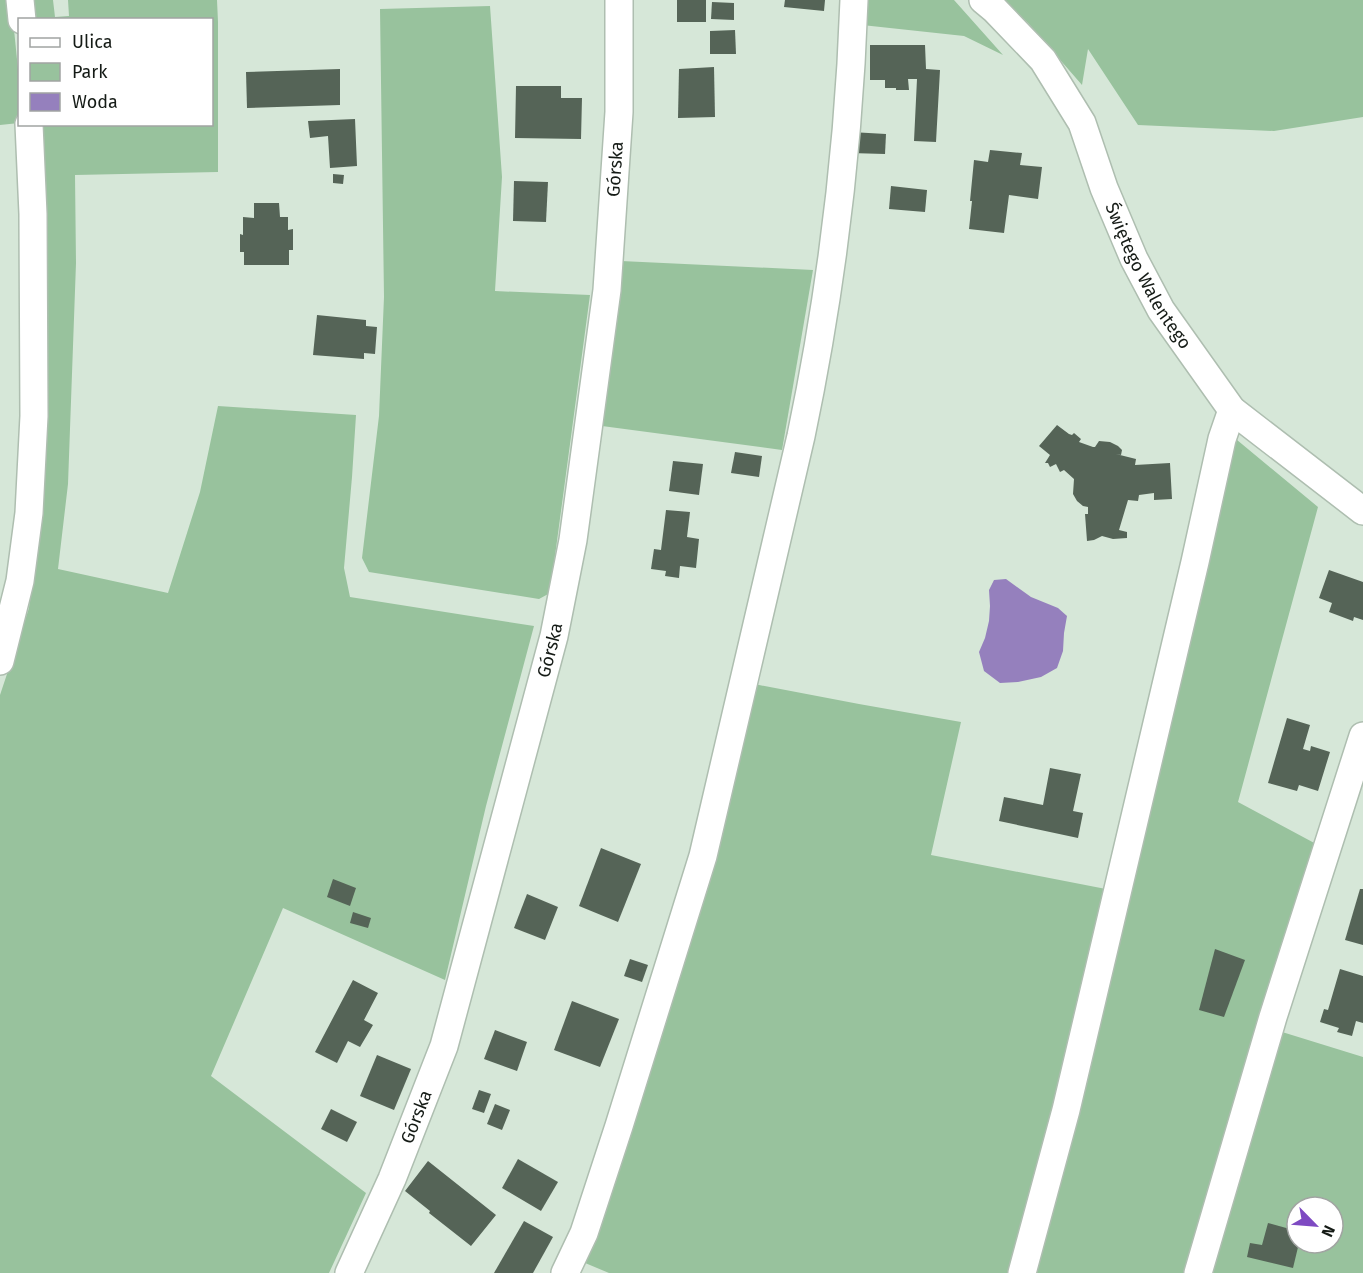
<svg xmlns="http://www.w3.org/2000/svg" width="1363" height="1273" font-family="'Fira Sans',sans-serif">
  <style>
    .green { fill: #98c29d; fill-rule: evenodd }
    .water { fill: #9580bd }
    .building { fill: #556457 }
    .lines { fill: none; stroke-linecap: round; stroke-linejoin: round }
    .minor-casing { stroke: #aebeb0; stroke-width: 30 }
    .minor { stroke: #fff; stroke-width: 27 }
    .labels { text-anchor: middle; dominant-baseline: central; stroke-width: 6; stroke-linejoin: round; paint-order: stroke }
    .street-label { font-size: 18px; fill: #151b16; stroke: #fff }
  </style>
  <rect width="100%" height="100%" fill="#d6e7d8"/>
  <g class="green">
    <polygon points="0,0 11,0 19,79 19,123 0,125"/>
    <polygon points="32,0 53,0 55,17 69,16 68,0 217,0 218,22 218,172 75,175 76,263 68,484 58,569 168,593 200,492 218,406 356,415 352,477 344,568 350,597 534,626 486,806 445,980 283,908 211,1076 366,1193 329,1273 0,1273 0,695 29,608 42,466 41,125 212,124 212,20 35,19"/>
    <polygon points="864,0 954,0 1003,55 964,36 862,25"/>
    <polygon points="1001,0 1363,0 1363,117 1274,131 1138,125 1088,49 1082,85 1028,23"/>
    <polygon points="490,6 502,177 495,291 590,295 550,593 539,599 369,572 362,558 379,416 384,297 380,9"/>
    <polygon points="621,261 813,270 782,450 602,426"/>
    <path d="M1219,425l99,82 -80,295 80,43 -55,181 100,31v216h-754l-31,-13 176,-576 105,20 102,18 -30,133 180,35zM1297,1207h36v36h-36z"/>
  </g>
  <polygon class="water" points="1006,579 1031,597 1058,608 1067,616 1064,633 1063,651 1057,668 1041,677 1018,682 1000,683 984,671 979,652 985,638 989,621 990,606 989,590 994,580"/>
  <g class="building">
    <rect x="677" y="0" width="29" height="22"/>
    <polygon points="785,0 825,0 824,11 784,7"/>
    <polygon points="712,2 734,3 734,20 711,19"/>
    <polygon points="735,30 736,54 710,54 710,31"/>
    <polygon points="870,45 925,45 926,69 940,70 936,142 914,141 917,79 908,79 909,90 896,90 896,88 885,88 885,80 870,80"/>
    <polygon points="714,67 715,117 678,118 679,69"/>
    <polygon points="340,69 340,105 247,108 246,72"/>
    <polygon points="516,86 561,86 561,98 582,98 581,139 515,138"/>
    <polygon points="355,119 357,166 330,168 328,136 310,138 308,121"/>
    <polygon points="851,132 886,134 885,154 850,153"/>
    <polygon points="990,150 1022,153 1020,165 1042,167 1038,199 1009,195 1004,233 969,229 972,201 970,201 974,160 988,162"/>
    <polygon points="333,174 344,175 343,184 333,183"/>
    <polygon points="514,181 548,182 546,222 513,221"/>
    <polygon points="891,186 927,190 925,212 889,209"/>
    <polygon points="254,203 279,203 280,217 288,217 288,230 293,229 293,250 289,250 289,265 244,265 244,252 240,252 240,234 243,235 243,217 254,218"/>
    <polygon points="317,315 366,320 366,326 377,327 375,354 364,353 364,359 313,355"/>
    <polygon points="1057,425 1069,434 1072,435 1074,433 1081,439 1079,442 1093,447 1095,447 1099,441 1110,442 1118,446 1122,450 1121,455 1116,454 1136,459 1135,465 1170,463 1172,499 1154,500 1154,493 1139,495 1138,501 1128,500 1119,530 1127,532 1127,538 1113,539 1102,536 1094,540 1087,541 1085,514 1088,514 1088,507 1083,506 1077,501 1073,494 1074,479 1064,470 1060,472 1056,464 1050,467 1048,463 1045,463 1050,455 1039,446"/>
    <polygon points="735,452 762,456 759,477 731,473"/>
    <polygon points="673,461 703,464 699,495 669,491"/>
    <polygon points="666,510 690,512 687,537 699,539 696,568 680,566 679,578 665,576 666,571 651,569 654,549 661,550"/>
    <polygon points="1329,570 1363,582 1363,620 1354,617 1353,621 1329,612 1332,603 1319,598"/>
    <polygon points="1287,718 1310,725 1303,749 1310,751 1311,746 1330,752 1318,791 1299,785 1297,791 1268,783"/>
    <polygon points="1050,768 1081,774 1073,811 1083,813 1078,838 999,821 1004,797 1043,805"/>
    <polygon points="601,848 641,864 618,922 579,906"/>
    <polygon points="333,879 356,888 350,906 327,897"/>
    <polygon points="1360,889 1363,889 1363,945 1345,940"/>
    <polygon points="527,894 558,907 545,940 514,928"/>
    <polygon points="353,912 371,918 368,928 350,923"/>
    <polygon points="1215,949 1245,960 1224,1017 1199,1010"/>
    <polygon points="630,959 648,965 642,982 624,976"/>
    <polygon points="1340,969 1363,976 1363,1023 1356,1021 1352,1036 1337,1032 1339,1028 1320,1022 1324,1009 1328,1010"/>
    <polygon points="353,980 378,993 364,1020 373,1025 360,1047 348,1041 337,1063 315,1052"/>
    <polygon points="572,1001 619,1019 600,1067 554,1050"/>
    <polygon points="495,1030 527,1042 517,1071 484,1059"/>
    <polygon points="377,1055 411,1069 394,1110 360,1096"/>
    <polygon points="479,1090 491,1094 484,1113 472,1109"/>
    <polygon points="495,1104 510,1110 502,1130 487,1124"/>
    <polygon points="331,1109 357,1122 347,1142 321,1129"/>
    <polygon points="518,1159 558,1182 541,1211 502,1188"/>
    <polygon points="428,1161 496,1215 471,1246 429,1213 430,1211 405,1191"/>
    <polygon points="524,1221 553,1237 533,1273 494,1273"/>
    <polygon points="1268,1223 1297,1231 1297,1243 1299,1243 1293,1268 1247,1257 1250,1243 1262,1245"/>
  </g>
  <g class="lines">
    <defs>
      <g id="minor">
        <polyline points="20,0 22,20"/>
        <path id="s1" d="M983,0l12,10 48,50 39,63 22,65 30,71 27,51 71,100 131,101"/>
        <polyline points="0,661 20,581 29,513 34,416 33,214 29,124"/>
        <path id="s2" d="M349,1273l43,-94 52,-133 110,-410 19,-96 34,-250 12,-178v-112"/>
        <path d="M565,1273l19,-40 35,-107 84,-270 98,-420c30,-143 48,-289 53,-436"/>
        <polyline points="1022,1273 1066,1110 1195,562 1222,439 1232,410"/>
        <polyline points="1198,1273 1273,1017 1363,736"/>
      </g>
    </defs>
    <use href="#minor" class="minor-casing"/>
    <use href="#minor" class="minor"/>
  </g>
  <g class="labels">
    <g class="street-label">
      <text stroke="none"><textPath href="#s2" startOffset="1142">Górska</textPath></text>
      <text stroke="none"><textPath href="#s1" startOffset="326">Świętego Walentego</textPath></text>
      <text stroke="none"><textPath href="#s2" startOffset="656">Górska</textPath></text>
      <text stroke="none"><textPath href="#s2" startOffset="170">Górska</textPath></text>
    </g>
  </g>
  <rect x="18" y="18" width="195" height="108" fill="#ffffff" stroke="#a1a4a2" stroke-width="1.5"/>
  <rect x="30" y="38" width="30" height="9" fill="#ffffff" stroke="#a1a4a2" stroke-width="1.5"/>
  <text x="72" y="48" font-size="18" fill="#151b16">Ulica</text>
  <rect x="30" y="63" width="30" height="18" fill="#98c29d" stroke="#a1a4a2" stroke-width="1.5"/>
  <text x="72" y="78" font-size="18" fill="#151b16">Park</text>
  <rect x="30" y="93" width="30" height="18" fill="#9580bd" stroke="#a1a4a2" stroke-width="1.5"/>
  <text x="72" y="108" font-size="18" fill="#151b16">Woda</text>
  <g transform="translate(1315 1225) rotate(115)"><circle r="28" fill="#ffffff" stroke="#a1a4a2" stroke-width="1.5"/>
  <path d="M0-4.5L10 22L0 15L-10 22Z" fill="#7e4ac2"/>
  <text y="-9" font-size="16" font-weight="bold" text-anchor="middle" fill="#151b16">N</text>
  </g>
</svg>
